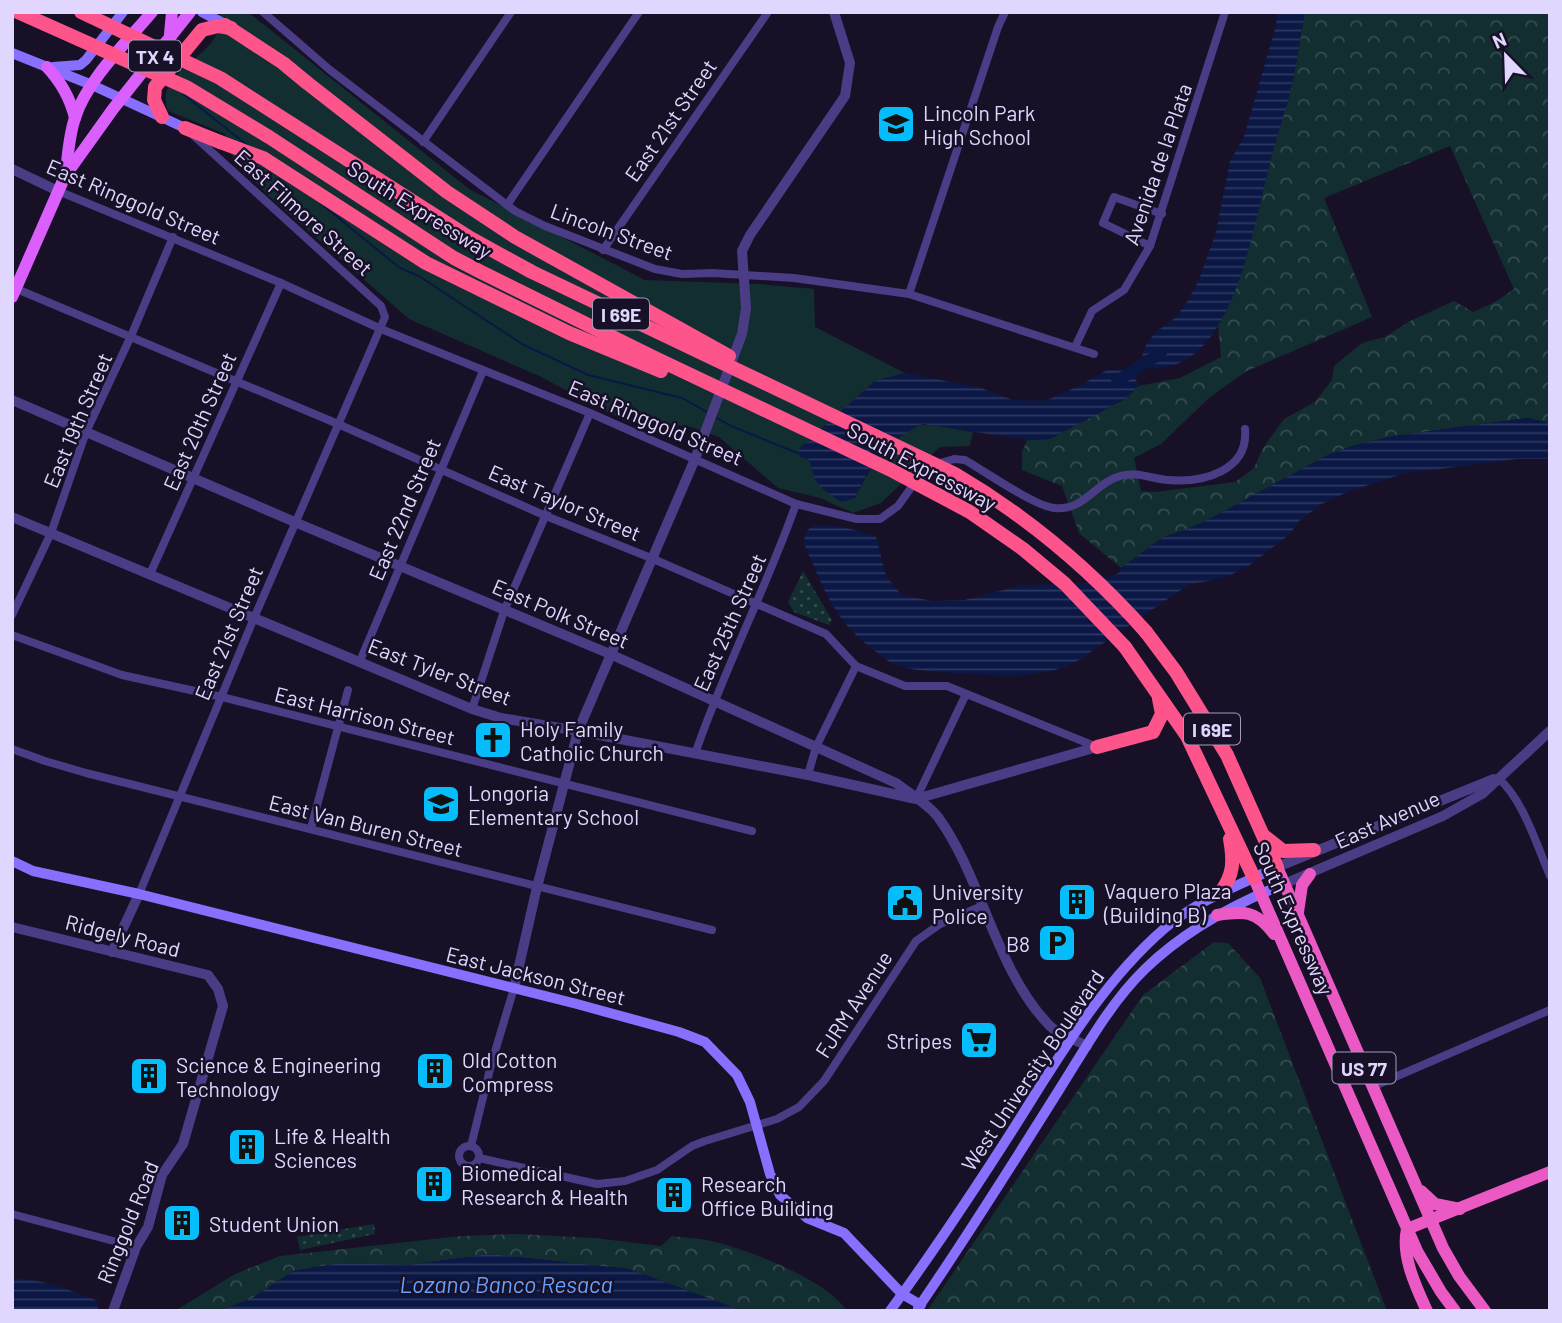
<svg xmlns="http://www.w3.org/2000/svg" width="1562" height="1323" font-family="Barlow,sans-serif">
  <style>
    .green { fill: #132e31 }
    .forest { fill: url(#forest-crowns); fill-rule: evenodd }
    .garden { fill: url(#garden-dots) }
    .water { fill: url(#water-rules) }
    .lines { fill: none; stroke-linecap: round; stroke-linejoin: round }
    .stream { stroke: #0b1745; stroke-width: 2 }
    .river { stroke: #0b1745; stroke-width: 12 }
    .minor { stroke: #4a3c85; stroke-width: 8 }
    .tertiary { stroke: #4a3c85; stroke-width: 10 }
    .secondary { stroke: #886ffd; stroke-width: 10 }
    .primary { stroke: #da5ffd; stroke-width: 12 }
    .trunk { stroke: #eb5ac4; stroke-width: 12 }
    .motorway { stroke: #fc548b; stroke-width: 14 }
    .motorway-bridge { stroke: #fc548b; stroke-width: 14 }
    .labels { text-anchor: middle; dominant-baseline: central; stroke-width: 5; stroke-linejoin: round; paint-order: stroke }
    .shield { fill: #171027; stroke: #a49bbe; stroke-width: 2 }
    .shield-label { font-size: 19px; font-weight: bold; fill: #e1d7fe }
    .poi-label { font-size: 21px; fill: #e1d7fe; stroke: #171027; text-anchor: start }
    .street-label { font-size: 21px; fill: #e1d7fe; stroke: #171027 }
    .water-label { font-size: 23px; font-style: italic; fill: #66a0fd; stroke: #171027 }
  </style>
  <defs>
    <pattern id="forest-crowns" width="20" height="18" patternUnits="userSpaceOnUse" patternTransform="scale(1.75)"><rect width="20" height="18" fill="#132e31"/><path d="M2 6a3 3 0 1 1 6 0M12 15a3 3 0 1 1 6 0" fill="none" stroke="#354c50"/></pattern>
    <pattern id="garden-dots" width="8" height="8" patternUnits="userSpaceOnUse" patternTransform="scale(1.75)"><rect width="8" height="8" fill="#132e31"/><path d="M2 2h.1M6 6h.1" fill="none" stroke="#354c50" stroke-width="1.8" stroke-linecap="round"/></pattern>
    <pattern id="water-rules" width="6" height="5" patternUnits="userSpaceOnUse" patternTransform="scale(1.75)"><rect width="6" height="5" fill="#0b1745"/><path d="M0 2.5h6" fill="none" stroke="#2e3861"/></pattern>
  </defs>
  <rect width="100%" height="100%" fill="#171027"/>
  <path class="green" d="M221,12h27l221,177 176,91 115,4 54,5 1,38 90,46 -30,8 -74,66 -4,6c14,5 15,12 18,26l40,19c11,-24 40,-72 69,-73 16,-1 34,5 49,7l-3,14 -30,1 -59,56 -28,10 -33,-15 -42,-10 -59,-51 -28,-10 -66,-6 -86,-45 -130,-57 -139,-122 -36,-36 -9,-27 -57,-23c-14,-34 35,-50 48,-76 3,-7 3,-16 5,-23z"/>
  <g class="forest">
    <path d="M1305,12h245v411l-23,-5 -134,18 -41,10 -24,9 -126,68 -40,15 -41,30 -42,-35 -17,-47 -40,-16v-18l5,-12 23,-1 77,-41 11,-12 42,-8 41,-21 -3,-32 27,-65 34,-133 13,-41zM1450,146l64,143 -19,13 -22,10 -19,-11 -44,20 -25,16 -23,6 -28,23 -2,14 -17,22 -31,17 -21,29 -9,20 -19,14 -80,10 -14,-1 -7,-33 27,-14 49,-47 37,-26 125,-54 -48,-119z"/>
    <polygon points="1214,942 1228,943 1260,978 1387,1311 927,1311 1143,995"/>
    <path d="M517,1234l77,4 67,8 11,-10c14,2 29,2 43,6 36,9 112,38 132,69h-104l-114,-42 -139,-15 -81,11 -69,-2 -47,8 -42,28 -34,12h-42l60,-37 45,-18 181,-20z"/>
  </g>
  <g class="garden">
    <polygon points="803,571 832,620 829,625 794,612 788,602"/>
    <polygon points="374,1224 375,1234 300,1250 297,1237"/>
  </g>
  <g class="water">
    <path d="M1277,12h28c-5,25 -8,50 -13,74 -8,31 -19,62 -26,93 -13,52 -23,111 -54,156 -13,19 -34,33 -57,34l-13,-13 5,-13 9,-11 18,-13 12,-15 13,-24 17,-48 14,-71 14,-24 32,-112z"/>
    <path d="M1120,369l15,7 3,10 -11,12 -77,41 -23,1 -104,-16c-34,14 -54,42 -68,74l-13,4c-10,-6 -22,-13 -27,-23 -4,-8 -3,-15 -8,-22l-4,2 -6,-6 4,-6 74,-66 30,-8 76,15 32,12 32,1 34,-15 28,-16z"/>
    <path d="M1527,418l23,5v36h-33l-115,15 -55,18 -25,12 -23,17 -9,13 -40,31 -23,12 -39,8 -109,75c-34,18 -66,17 -104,14 -26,-2 -55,-1 -80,-9 -6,-3 -12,-8 -17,-12 -36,-25 -49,-50 -65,-89 -5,-11 -14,-25 -4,-35 11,-10 54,3 67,7l10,40 16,19 30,6 33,-1 58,-15 67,-2 29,-10 2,-5 41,-30 40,-15 126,-68 24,-9 41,-10z"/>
    <polygon points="490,1254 629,1269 743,1311 217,1311 251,1299 293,1271 340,1263 409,1265"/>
    <path d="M12,1279c28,-2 58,12 84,21l2,3v6l-86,2z"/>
  </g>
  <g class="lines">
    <g class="stream">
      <polyline points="183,94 247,145"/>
      <polyline points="320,203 400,268 419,276 522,344 588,375 682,398 707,412"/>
      <polyline points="715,417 731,426 797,453"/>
    </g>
    <polyline class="river" points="1117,381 1161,353"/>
    <g class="minor">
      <polyline points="263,12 330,70 515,211 545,226 655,269 682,274 713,273 794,278 909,294 1094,354"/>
      <polyline points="423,142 511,12"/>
      <path d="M58,191l223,92 100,46 209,84 206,91 61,15h23l18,-13 25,-35 10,-6 21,-6 11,1c19,11 71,47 90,48 29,3 40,-25 65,-32 16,-5 32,3 48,4 35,3 81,-9 77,-51"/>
      <polyline points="507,205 639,12"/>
      <polyline points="1150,246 1103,223 1114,197 1162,214"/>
      <polyline points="603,250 768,12"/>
      <polyline points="12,287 338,424 546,516 651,558 826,634 856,666 905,686 947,686 1097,747"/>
      <polyline points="909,294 998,27 1005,12"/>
      <polyline points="1075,347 1092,311 1124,290 1150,246 1225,12"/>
      <polyline points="150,574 281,283"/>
      <polyline points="12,615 51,533 86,432 131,336 173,237"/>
      <polyline points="12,635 122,675 222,697 752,831"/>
      <polyline points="360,661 483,371"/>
      <polyline points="472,709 504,611 590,413"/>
      <polyline points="12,749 45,761 86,773 712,930"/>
      <path d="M695,754c29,-85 71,-165 101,-250"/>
      <polyline points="808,775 816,747 856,666"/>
      <path d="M1498,778c25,21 39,68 52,98"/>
      <polyline points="916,799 966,694"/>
      <polyline points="311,828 348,690"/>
      <polyline points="139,894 254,618 385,317 381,306 193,135"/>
      <polyline points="1372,1087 1550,1010"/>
      <circle cx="469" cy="1156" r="10"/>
      <polyline points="471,1146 491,1065 514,988"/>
      <polyline points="479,1158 597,1184 625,1181 657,1170 692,1146 705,1141 777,1119 799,1107 824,1081 916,941 940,924 982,906"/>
      <polyline points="12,1214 136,1247"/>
    </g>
    <g class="tertiary">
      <polyline points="12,169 58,191"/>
      <path d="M12,400l285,123 313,131 286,129c13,10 32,21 42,34 45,62 57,153 112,209 9,9 26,14 37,20"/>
      <polyline points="12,517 472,709 501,718 578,731 808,775 916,799 1097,747"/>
      <polyline points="1277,867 1494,779"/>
      <polyline points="1284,884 1443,816 1482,794 1550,731"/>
      <polyline points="12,927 208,975 218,989 223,1006 183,1144 162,1175 148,1227 136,1247 113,1311"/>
      <polyline points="112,952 139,894"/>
      <polyline points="514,988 537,887 578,731 695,459 742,334 746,308 742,251 750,235 845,96 850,63 834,12"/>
    </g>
    <g class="secondary">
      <polyline points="202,12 221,22"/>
      <polyline points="12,53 92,85 185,128"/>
      <polyline points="53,67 80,65 86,60 123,12"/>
      <polyline points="12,861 33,871 139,894 577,1004 679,1032 705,1042 737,1075 750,1102 770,1174 780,1195 807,1218 844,1233 902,1294 921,1305"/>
      <path d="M918,1308c49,-71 95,-145 141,-218 26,-41 51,-87 86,-121 39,-38 89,-65 139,-85"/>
      <path d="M890,1311c43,-59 83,-119 122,-180 45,-71 89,-148 153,-203 33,-28 73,-42 112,-61"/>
    </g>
    <g class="primary">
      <polyline points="170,34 172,12"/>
      <path d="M47,67c14,15 23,30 28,51"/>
      <path d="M66,172c2,-17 3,-37 9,-54 11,-37 52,-76 77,-106"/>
      <polyline points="12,297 65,176 113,109 190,12"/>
    </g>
    <g class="trunk">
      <polyline points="1277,867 1443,1248 1459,1276 1485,1311"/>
      <polyline points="1254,878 1417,1251 1441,1292 1455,1311"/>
      <polyline points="1298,912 1302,885 1310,874"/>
      <path d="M1217,915c27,-4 39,-5 57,19"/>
      <polyline points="1421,1191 1435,1204 1460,1209"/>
      <polyline points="1407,1229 1550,1172"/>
      <path d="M1407,1229c-6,27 9,58 20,82"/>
    </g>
    <g class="motorway">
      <polyline points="225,25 283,63 306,82"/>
      <polyline points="162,117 154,100 155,87 202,30 218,26 231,28"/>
      <polyline points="185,128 220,142"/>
      <polyline points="1146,632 1176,672 1227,755 1277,867"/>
      <polyline points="1125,647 1187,736 1254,878"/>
      <polyline points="1097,747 1153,732 1162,714 1159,699"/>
      <polyline points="1264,836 1283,851 1314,850"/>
      <path d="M1220,893c14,-18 14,-32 10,-54"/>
    </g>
    <g class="motorway-bridge">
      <polyline points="18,12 188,88 269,137 454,258 481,272 655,358 893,471 970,512 1023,549 1065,584 1125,647"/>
      <path d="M81,12l139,66 250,160 62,34 423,202c73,43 134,94 191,158"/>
      <polyline points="306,82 447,192 515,237 729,356"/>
      <polyline points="220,142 263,158 426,263 569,333 661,371"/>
    </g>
  </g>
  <defs>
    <symbol id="school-square" viewBox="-11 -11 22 22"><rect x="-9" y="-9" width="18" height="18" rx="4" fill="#06bdfb" stroke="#171027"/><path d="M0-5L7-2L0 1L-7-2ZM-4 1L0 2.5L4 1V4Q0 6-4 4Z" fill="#111"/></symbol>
    <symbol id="church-square" viewBox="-11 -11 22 22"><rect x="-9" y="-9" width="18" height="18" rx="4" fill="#06bdfb" stroke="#171027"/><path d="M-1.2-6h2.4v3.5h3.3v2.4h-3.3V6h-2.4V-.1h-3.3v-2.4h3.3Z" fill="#111"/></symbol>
    <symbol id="building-square" viewBox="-11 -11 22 22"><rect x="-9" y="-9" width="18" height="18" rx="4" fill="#06bdfb" stroke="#171027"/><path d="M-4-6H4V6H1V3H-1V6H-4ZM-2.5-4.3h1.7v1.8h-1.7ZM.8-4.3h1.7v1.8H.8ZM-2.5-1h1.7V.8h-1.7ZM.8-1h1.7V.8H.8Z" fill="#111"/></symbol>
    <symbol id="civic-square" viewBox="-11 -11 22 22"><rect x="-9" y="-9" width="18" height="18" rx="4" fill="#06bdfb" stroke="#171027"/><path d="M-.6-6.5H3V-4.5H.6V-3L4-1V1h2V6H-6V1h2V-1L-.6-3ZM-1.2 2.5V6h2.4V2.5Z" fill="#111"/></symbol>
    <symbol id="parking-square" viewBox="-11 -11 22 22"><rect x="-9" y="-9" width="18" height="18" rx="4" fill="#06bdfb" stroke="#171027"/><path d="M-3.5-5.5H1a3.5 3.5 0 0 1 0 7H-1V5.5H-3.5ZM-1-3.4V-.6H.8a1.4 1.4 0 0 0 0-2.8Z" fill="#111"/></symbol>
    <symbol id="supermarket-square" viewBox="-11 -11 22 22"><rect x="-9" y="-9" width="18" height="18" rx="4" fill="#06bdfb" stroke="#171027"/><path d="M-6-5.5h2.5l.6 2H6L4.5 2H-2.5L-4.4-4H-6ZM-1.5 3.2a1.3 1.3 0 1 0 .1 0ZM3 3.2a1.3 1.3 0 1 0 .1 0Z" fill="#111"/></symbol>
  </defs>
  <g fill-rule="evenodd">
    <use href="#school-square" x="874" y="102" width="44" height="44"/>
    <use href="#church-square" x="471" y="718" width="44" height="44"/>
    <use href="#school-square" x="419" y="782" width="44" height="44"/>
    <use href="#building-square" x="1055" y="880" width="44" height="44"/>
    <use href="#civic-square" x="883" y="881" width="44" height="44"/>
    <use href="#parking-square" x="1035" y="921" width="44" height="44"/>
    <use href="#supermarket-square" x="957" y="1018" width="44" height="44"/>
    <use href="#building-square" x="413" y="1049" width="44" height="44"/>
    <use href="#building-square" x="127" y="1054" width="44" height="44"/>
    <use href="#building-square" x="225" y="1125" width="44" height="44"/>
    <use href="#building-square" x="412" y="1162" width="44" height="44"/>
    <use href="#building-square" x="652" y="1173" width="44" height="44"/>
    <use href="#building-square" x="160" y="1201" width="44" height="44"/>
  </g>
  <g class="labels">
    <g class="shield">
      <rect x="129" y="40.5" width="52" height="31" rx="5"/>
      <rect x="593" y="298.5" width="56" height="31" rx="5"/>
      <rect x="1184" y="713.5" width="56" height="31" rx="5"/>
      <rect x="1332.5" y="1052.5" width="63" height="31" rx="5"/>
    </g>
    <g class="shield-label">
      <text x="155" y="56">TX 4</text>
      <text x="621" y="314">I 69E</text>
      <text x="1212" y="729">I 69E</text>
      <text x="1364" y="1068">US 77</text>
    </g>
    <g class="poi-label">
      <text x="923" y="112">Lincoln Park<tspan x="923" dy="24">High School</tspan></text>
      <text x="520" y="728">Holy Family<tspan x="520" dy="24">Catholic Church</tspan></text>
      <text x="468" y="792">Longoria<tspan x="468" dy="24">Elementary School</tspan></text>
      <text x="1104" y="890">Vaquero Plaza<tspan x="1104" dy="24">(Building B)</tspan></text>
      <text x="932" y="891">University<tspan x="932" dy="24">Police</tspan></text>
      <text x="1030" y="943" text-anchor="end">B8</text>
      <text x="952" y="1040" text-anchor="end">Stripes</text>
      <text x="462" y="1059">Old Cotton<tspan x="462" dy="24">Compress</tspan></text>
      <text x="176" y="1064">Science &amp; Engineering<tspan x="176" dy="24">Technology</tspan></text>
      <text x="274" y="1135">Life &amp; Health<tspan x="274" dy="24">Sciences</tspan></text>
      <text x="461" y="1172">Biomedical<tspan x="461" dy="24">Research &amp; Health</tspan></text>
      <text x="701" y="1183">Research<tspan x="701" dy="24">Office Building</tspan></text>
      <text x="209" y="1223">Student Union</text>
    </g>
    <g class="street-label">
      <text transform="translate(670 120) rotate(-55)">East 21st Street</text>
      <text transform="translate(1157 164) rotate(-71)">Avenida de la Plata</text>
      <text transform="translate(134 201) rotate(23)">East Ringgold Street</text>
      <text transform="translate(420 209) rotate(32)">South Expressway</text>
      <text transform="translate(304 212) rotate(42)">East Filmore Street</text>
      <text transform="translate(612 231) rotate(20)">Lincoln Street</text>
      <text transform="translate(77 420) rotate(-67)">East 19th Street</text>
      <text transform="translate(199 421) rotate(-66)">East 20th Street</text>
      <text transform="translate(656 422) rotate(23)">East Ringgold Street</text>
      <text transform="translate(922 466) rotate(28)">South Expressway</text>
      <text transform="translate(565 502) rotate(23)">East Taylor Street</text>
      <text transform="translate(404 509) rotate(-67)">East 22nd Street</text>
      <text transform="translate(561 613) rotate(23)">East Polk Street</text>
      <text transform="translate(729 622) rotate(-66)">East 25th Street</text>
      <text transform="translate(228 633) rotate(-67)">East 21st Street</text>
      <text transform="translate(440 671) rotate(21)">East Tyler Street</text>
      <text transform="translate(365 715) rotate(14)">East Harrison Street</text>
      <text transform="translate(1387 819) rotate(-24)">East Avenue</text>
      <text transform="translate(366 825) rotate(14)">East Van Buren Street</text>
      <text transform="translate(1294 918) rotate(66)">South Expressway</text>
      <text transform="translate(123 935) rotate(14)">Ridgely Road</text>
      <text transform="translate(536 975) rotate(14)">East Jackson Street</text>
      <text transform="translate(853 1004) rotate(-57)">FJRM Avenue</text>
      <text transform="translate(1032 1070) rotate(-56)">West University Boulevard</text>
      <text transform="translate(127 1222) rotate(-68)">Ringgold Road</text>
    </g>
    <g class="water-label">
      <text x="506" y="1284">Lozano Banco Resaca</text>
    </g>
  </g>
  <rect width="1562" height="1323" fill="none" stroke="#e1d7fe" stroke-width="28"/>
  <g transform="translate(1506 56) rotate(337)" stroke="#171027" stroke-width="5" paint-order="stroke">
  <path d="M0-5L12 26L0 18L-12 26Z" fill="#e1d7fe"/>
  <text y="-10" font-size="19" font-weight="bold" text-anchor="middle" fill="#e1d7fe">N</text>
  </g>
</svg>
